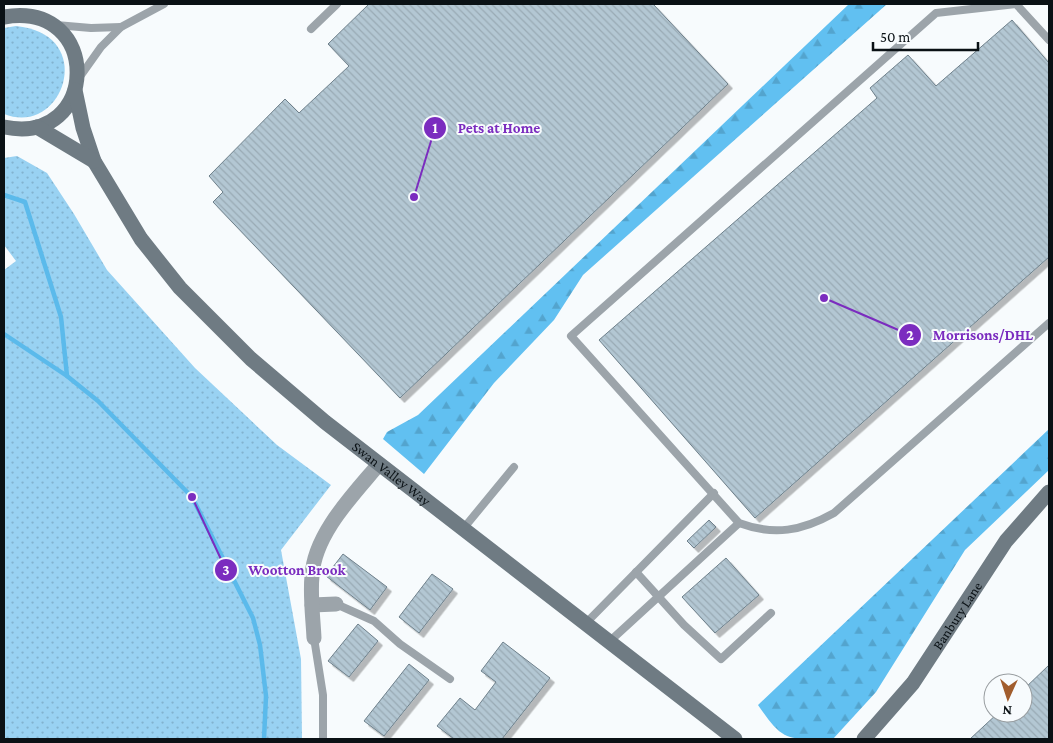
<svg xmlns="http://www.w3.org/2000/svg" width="1053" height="743" font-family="'Crimson Pro',serif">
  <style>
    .grass { fill: url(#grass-dots) }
    .forest { fill: url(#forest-firs) }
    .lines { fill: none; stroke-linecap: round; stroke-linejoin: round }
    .stream { stroke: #5bbaeb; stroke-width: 4.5 }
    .building { fill: url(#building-back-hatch); stroke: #6e808b; filter: url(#shadow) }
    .lane { stroke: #9ca4aa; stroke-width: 8 }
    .street { stroke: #9ca4aa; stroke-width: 15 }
    .secondary { stroke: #6f7b83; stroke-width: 15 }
    .labels { text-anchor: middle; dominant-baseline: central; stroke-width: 4; stroke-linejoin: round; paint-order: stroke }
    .street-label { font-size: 14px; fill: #0a1115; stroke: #f7fbfd }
    .leader { fill: none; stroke: #7b2cbf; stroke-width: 2 }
    .callout-dot { fill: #7b2cbf; stroke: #f7fbfd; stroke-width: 2 }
    .mark-label { font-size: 15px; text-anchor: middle; font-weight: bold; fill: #fff }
    .callout-label { font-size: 15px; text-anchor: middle; font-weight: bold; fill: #7b2cbf; stroke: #f7fbfd; stroke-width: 4; stroke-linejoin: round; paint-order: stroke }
  </style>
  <defs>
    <pattern id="grass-dots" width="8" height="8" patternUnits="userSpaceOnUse" patternTransform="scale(1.25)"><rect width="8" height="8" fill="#99d2f2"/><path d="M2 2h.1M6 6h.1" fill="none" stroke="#82b3cf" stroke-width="1.8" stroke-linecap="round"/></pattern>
    <pattern id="forest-firs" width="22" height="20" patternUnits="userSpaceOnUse" patternTransform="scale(1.25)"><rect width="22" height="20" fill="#61c0f1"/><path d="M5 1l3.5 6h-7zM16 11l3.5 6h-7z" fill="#53a4ce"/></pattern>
    <pattern id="building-back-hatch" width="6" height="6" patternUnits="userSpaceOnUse" patternTransform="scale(1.25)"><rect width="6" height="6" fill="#b3c7d3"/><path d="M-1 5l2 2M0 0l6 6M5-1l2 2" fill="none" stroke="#99aab4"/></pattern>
    <filter id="shadow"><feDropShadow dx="4.5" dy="4.5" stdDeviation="0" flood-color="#0004"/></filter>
  </defs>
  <rect width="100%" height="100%" fill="#f7fbfd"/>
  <g class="grass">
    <path d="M16,26c83,8 47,112 -12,88v-86z"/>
    <polygon points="17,156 47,173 74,214 107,270 195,368 277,445 331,485 281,550 301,659 302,739 4,739 4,270 16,261 4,245 4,158"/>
  </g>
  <g class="forest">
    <polygon points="849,4 887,4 583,275 554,320 494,383 424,474 383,439 387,432 418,415"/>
    <path d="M1049,429v41l-84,80 -89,142 -43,47c-46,0 -49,4 -75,-34z"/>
  </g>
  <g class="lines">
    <g class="stream">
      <polyline points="4,195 25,202 61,317 67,376"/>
      <polyline points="4,334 67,376 98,401 192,497 253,618 260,645 266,696 264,739"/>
    </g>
  </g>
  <g class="building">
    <polygon points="369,4 653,4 728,84 400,398 213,202 223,192 209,176 285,99 299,113 349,66 328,44"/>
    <polygon points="1012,20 1049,63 1049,257 755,518 599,340 877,98 870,88 908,55 936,86"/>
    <polygon points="709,520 716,527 694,548 687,541"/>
    <polygon points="343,554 387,587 370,610 326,576"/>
    <polygon points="726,558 759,595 715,633 682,597"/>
    <polygon points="432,574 453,589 419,633 399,617"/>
    <polygon points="358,624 378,641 349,677 328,661"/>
    <polygon points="503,642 550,678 502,739 454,739 437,726 460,698 475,710 496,682 481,671"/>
    <polygon points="409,664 429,680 384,736 364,721"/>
    <polygon points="1049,665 1049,739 970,739 998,713 1023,713 1023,690"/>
  </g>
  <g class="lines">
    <g class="lane">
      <polyline points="56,25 91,28 121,27"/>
      <polyline points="311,29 337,4"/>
      <path d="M1049,40l-33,-36 -80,9 -365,323 168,187c35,13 63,8 95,-10l215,-190"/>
      <polyline points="79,78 101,47 121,27 164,4"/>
      <polyline points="463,529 514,467"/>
      <polyline points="636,572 684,625 721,659 771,613"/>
      <polyline points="336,604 374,621 400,644 450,679"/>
      <polyline points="586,623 714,493"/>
      <polyline points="314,638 323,695 323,739"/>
      <polyline points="610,641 739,523"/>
    </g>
    <g class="street">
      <polyline points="312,605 336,604"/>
      <path d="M314,638c-1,-21 -4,-42 -2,-62 2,-42 42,-82 67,-112"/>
    </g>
    <g class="secondary">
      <path d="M4,17c99,-17 96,130 0,110"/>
      <path id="s1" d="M75,90l8,38 11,33 47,78 39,49 71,71 74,63 410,317"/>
      <polyline points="37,127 94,161"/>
      <path id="s2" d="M864,739l49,-56 93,-142 43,-49"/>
    </g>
  </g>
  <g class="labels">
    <g class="street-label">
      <text stroke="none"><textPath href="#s1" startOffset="509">Swan Valley Way</textPath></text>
      <text stroke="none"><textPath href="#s2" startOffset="155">Banbury Lane</textPath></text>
    </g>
  </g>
  <path class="leader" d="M414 197L435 128M824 298L910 335M192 497L226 570"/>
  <g class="callout-dot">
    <circle cx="414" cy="197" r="5"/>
    <circle cx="824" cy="298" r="5"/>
    <circle cx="192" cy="497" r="5"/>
    <circle cx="435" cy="128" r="12"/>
    <circle cx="910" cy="335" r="12"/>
    <circle cx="226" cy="570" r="12"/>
  </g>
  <g class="mark-label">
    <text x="435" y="133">1</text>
    <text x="910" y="340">2</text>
    <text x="226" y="575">3</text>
  </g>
  <g class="callout-label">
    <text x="499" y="133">Pets at Home</text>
    <text x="983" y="340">Morrisons/DHL</text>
    <text x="297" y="575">Wootton Brook</text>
  </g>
  <rect width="1053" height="743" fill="none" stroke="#0a1115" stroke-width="10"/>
  <g transform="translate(1008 698) rotate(183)"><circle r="24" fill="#f7fbfd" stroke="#989da0"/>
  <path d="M0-4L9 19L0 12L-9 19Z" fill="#a15d2d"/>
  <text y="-8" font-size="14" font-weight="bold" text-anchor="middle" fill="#0a1115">N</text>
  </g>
  <path d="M873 42v8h105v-8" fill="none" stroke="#0a1115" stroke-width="2.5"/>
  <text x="880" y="42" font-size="15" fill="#0a1115" stroke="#f7fbfd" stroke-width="4" paint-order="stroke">50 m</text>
</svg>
